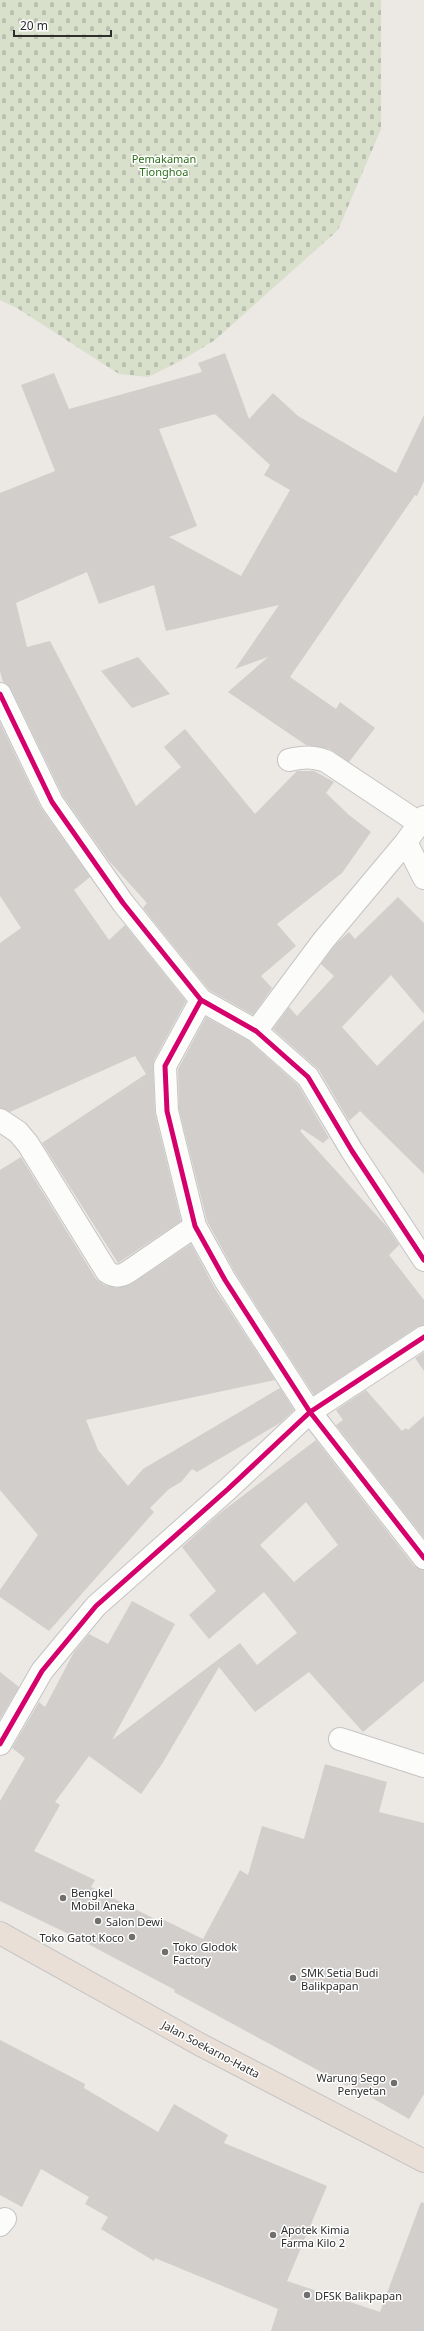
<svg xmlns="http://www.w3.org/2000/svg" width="424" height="2331" viewBox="0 0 424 2331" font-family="'Noto Sans',sans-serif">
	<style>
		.cemetery { fill: url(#cemetery-stones) }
		.building { fill: #d1cecb; fill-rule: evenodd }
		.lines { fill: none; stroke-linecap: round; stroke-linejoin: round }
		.minor-casing { stroke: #c5c4c5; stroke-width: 24 }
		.highway-casing { stroke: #c6c5c4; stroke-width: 24 }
		.minor { stroke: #fcfcfb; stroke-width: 22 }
		.highway { stroke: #eadfd6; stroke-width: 22 }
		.cycleway-casing { stroke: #fff; stroke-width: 8 }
		.cycleway { stroke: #d6006c; stroke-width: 5 }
		.poi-dot { fill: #706f6e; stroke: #fff; stroke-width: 1.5 }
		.labels { text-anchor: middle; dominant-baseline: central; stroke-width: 3; stroke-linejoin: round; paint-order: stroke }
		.park-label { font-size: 11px; fill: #2c6e1b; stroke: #fff }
		.poi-label { font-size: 11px; fill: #2e2e2e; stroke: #fff; text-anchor: start }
		.street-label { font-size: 11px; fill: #2e2e2e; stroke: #fff }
	</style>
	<defs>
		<pattern id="cemetery-stones" width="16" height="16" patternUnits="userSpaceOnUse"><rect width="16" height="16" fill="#d8e0cc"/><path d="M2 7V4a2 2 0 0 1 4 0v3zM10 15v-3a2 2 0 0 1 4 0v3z" fill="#bac0b0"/></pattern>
	</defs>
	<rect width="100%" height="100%" fill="#ece8e4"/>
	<path class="cemetery" d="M0 0H381V129L338 230 215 340 182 360 148 377 119 374 17 308 0 300Z"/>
	<path class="building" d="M225 353 249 419 273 393 298 416 396 473 424 415V481L417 496 415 495 290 677 336 709 340 702 375 728 349 762 330 749 306 745 228 692 268 657 235 669 279 605 166 631 154 585 99 604 87 572 16 603 27 647 50 641 136 806 181 767 164 747 185 729 255 814 297 771H314L334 782 326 793 349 815 371 832 342 873 277 924 296 946 261 976 272 988 253 1015 209 990 143 908 147 903 109 861 63 796 11 689 3 682 0 671V493L55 471 21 385 54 373 69 409 202 372 198 363ZM215 414 270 465 264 475 290 490 241 576 169 537 197 526 159 429Z
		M138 657 170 694 132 708 101 671Z
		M0 723 41 808 90 877 74 890 109 940 125 925 186 1001 154 1060 153 1067 155 1114 181 1221 118 1263 42 1143 146 1074 135 1056 10 1112 0 1108V943L21 928 0 896Z
		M398 897 424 923V1014L391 975 342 1027 377 1066 424 1020V1174L360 1111 349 1121 319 1070 273 1029 289 1007 297 1016 334 976 321 964 336 944 349 932 355 939Z
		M206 1017 249 1041 298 1085 329 1138 323 1143 302 1129 300 1131 388 1228 399 1245 389 1255 424 1300V1325L417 1327 314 1395 301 1375 303 1374 301 1375 236 1274 207 1221 179 1109 178 1069Z
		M21 1157 96 1279 104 1285 116 1288 130 1285 191 1244 214 1287 275 1380 86 1420 98 1450 128 1486 143 1469 280 1388 294 1410 280 1423 197 1472 192 1469 181 1482 169 1489 150 1508 154 1512 49 1631 0 1597V1590L38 1535 0 1490V1170Z
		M424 1352V1371L415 1358Z
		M366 1390 402 1431 406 1428 408 1430 424 1416V1538L336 1425 343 1420 336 1410Z
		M316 1440 414 1566 424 1570V1681L363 1732 309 1672 255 1712 219 1667 162 1764 141 1794 89 1756 55 1802 60 1805 34 1851 95 1880 91 1887 161 1922 162 1919 203 1939 240 1870 248 1875 262 1826 304 1839 325 1764 387 1782 379 1812 424 1823V2094L409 2119 348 2084 347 2086 174 1992 175 1990 73 1936 0 1901V1801L25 1758 12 1748 39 1702 45 1707 74 1652 89 1634 108 1644 132 1601 175 1624 112 1740 240 1643 257 1665 297 1633 264 1592 209 1639 189 1615 216 1591 182 1547 220 1513ZM306 1502 338 1545 294 1582 260 1545Z
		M0 1672 19 1687 0 1719Z
		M0 2040 85 2084 84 2088 158 2132 174 2104 228 2135 224 2143 327 2186 287 2281 380 2312 421 2202 424 2203V2331H271L278 2309 155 2258 154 2261 101 2229 108 2217 85 2204 89 2197 41 2169 22 2207 0 2195Z"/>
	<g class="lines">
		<g class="minor-casing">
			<path id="minor" d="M0 694 52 802 123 903 201 1000 256 1031 308 1077 352 1151 424 1260
				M289 760C303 757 312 756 326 761L419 823
				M406 842 424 878
				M201 1000 165 1066 167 1111 195 1226 225 1280 310 1412 424 1558
				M256 1031 323 941 406 842 424 817
				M0 1120 18 1132 28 1144 107 1272C115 1277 120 1277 128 1272L195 1226
				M340 1739 424 1766
				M0 1744 42 1671 96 1606 228 1489 310 1412 424 1337
				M0 2225 5 2219"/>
		</g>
		<g class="highway-casing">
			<path id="highway" d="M0 1933 199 2044 424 2161"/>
		</g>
		<use href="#minor" class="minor"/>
		<use href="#highway" class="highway"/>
		<g class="cycleway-casing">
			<path id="cycleway" d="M0 694 52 802 123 903 201 1000 256 1031 308 1077 352 1151 424 1260
				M201 1000 165 1066 167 1111 195 1226 225 1280 310 1412 424 1558
				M0 1744 42 1671 96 1606 228 1489 310 1412 424 1337"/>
		</g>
		<use href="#cycleway" class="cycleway"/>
	</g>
	<g class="poi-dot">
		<circle cx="63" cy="1898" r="4"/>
		<circle cx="98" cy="1921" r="4"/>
		<circle cx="132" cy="1937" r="4"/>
		<circle cx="165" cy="1952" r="4"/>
		<circle cx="293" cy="1978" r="4"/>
		<circle cx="394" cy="2083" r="4"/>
		<circle cx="273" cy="2235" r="4"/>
		<circle cx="307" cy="2295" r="4"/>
	</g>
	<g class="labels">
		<g class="park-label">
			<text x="164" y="158">Pemakaman<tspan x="164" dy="13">Tionghoa</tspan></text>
		</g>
		<g class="poi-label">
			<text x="71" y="1892">Bengkel<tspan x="71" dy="13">Mobil Aneka</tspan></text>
			<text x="106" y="1921">Salon Dewi</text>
			<text x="124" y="1937" text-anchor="end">Toko Gatot Koco</text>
			<text x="173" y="1946">Toko Glodok<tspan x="173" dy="13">Factory</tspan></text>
			<text x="301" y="1972">SMK Setia Budi<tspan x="301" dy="13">Balikpapan</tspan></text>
			<text x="386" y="2077" text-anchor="end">Warung Sego<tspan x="386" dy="13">Penyetan</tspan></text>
			<text x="281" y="2229">Apotek Kimia<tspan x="281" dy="13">Farma Kilo 2</tspan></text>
			<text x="315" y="2295">DFSK Balikpapan</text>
		</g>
		<g class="street-label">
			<text transform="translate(211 2049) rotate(28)">Jalan Soekarno-Hatta</text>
		</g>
	</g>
	<path d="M14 30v6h97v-6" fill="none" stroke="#2e2e2e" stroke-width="2"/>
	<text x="20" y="30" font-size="12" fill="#2e2e2e" stroke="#ffffff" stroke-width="3" paint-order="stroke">20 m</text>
</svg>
